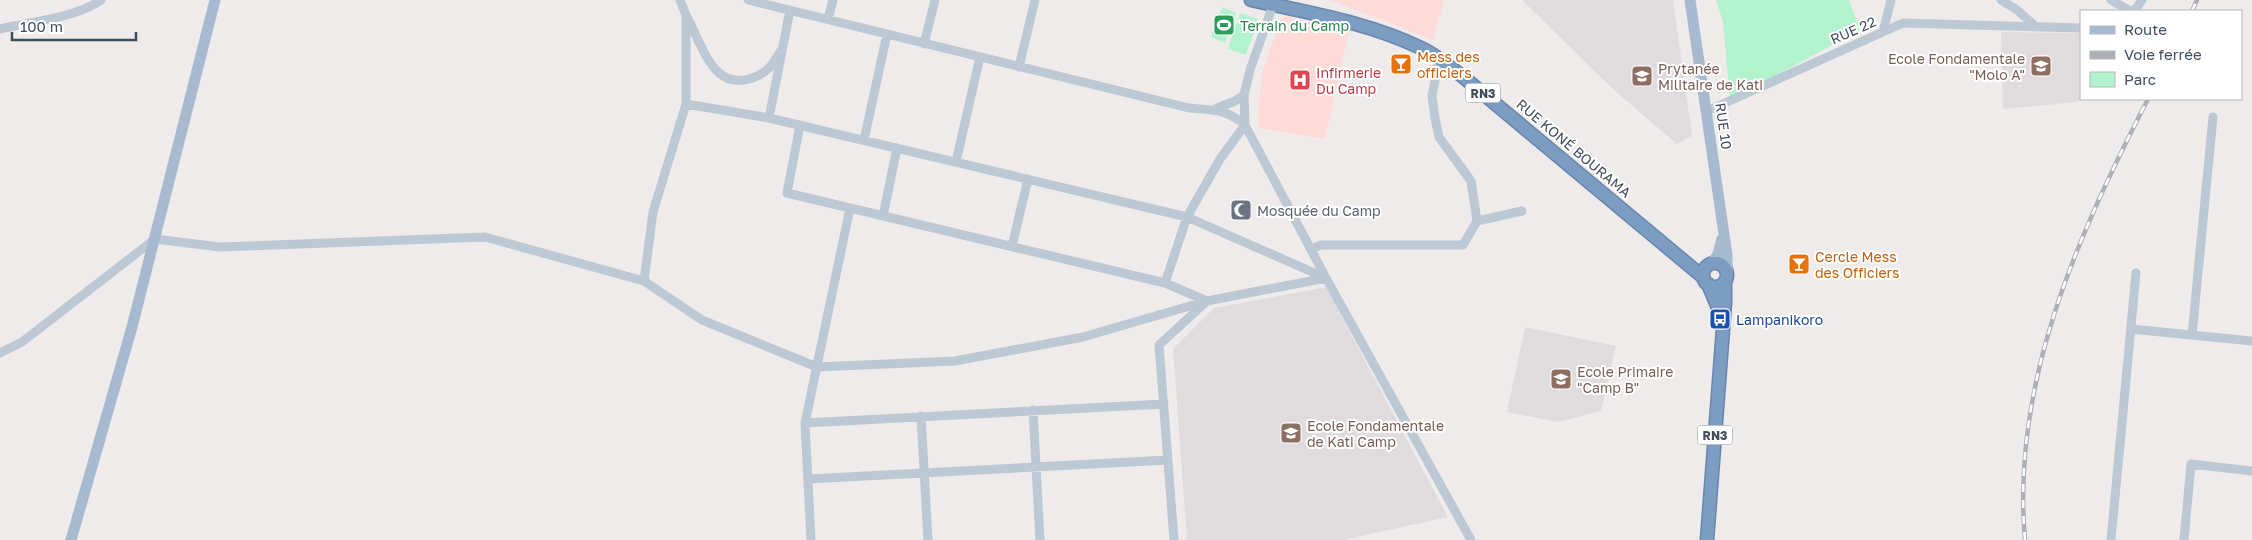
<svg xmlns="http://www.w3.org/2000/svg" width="2252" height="540" viewBox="0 0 2252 540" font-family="'Golos Text',sans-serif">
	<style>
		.education { fill: #e0dcdd }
		.medical { fill: #fedbd6 }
		.green { fill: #b2f3cd }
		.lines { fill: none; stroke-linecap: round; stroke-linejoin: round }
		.highway-casing { stroke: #6887ad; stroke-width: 15 }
		.minor { stroke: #bcc8d3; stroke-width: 9 }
		.major { stroke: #a7bacf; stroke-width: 11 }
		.highway { stroke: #7c9cc1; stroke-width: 12 }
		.rail-casing { stroke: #adb0b7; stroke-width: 4.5 }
		.rail { stroke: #fff; stroke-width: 2.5; stroke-dasharray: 8; stroke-linecap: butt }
		.labels { text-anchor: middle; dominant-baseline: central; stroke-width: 4; stroke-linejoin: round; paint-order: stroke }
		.shield { fill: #fff; stroke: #7b838c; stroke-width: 1 }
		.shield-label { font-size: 12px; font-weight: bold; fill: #424e5b }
		.leisure-label { font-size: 14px; fill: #27864d; stroke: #fff; text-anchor: start }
		.street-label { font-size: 14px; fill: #424e5b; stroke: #fff }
		.food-label { font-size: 14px; fill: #c56008; stroke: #fff; text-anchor: start }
		.education-label { font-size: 14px; fill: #785e54; stroke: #fff; text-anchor: start }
		.health-label { font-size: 14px; fill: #be3a42; stroke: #fff; text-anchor: start }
		.worship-label { font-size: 14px; fill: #5b616d; stroke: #fff; text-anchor: start }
		.transit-label { font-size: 14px; fill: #164399; stroke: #fff; text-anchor: start }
	</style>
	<rect width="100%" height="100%" fill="#efebeb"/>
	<path class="education" d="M1522 0H1673L1692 136 1677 144 1614 90Z
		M2001 32 2081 33V99H2082L2077 102 2003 109Z
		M1326 287 1448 517 1343 540H1187L1173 349 1214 308Z
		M1525 327 1616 346 1601 411 1558 422 1507 412Z"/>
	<path class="medical" d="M1330 0H1444L1433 40Z
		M1285 16 1349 32 1325 139 1258 128 1260 90 1263 70 1281 19Z"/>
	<path class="green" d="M1716 0H1849L1860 30 1730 100 1723 22Z
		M1222 7 1236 13 1225 43 1211 37Z
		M1240 13 1258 19 1246 55 1228 49Z"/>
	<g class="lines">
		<g class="highway-casing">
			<path id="highway" d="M1251 0C1309 13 1367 22 1421 48 1436 55 1449 66 1462 76L1703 277
				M1703 275a12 12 0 1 1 24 0a12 12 0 1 1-24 0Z
				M1708 284 1719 310 1721 321
				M1707 540 1725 303V282"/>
		</g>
		<path class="minor" d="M680 0 686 15V104L653 212 644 281 702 320 817 367 955 361 1083 337 1207 301 1326 278
			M748 0 1189 108C1213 110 1227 109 1245 125L1326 278 1471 540
			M2001 0 2017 10 2034 25
			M2111 0 2130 11
			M2134 11 2142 0
			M686 15C696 33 704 59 719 73 734 86 756 80 769 68 774 63 778 54 782 49
			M828 19 833 0
			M0 29C31 22 75 18 101 0
			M1883 32 1891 0
			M924 44 935 0
			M1019 67 1035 0
			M686 104 769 118 1187 217 1326 278
			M1217 108 1235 101 1244 95
			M1707 111 1903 23 2081 28
			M769 118 790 10
			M800 125 787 193 1165 283 1207 301 1159 345 1174 540
			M864 140 887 34
			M956 162 979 61
			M883 216 897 148
			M1477 221 1522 211
			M1012 246 1028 179
			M1311 249 1321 245H1463L1477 221 1471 181 1439 137 1435 118 1432 96 1439 59
			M1165 283 1187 217 1220 159 1245 125 1244 95 1250 70 1273 5 1270 2
			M2131 329 2252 341
			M2192 335 2213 117
			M0 353 22 342 155 239 220 247 485 237 644 281
			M1033 410 1040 540
			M921 416 928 540
			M805 423 1164 404
			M808 479 1168 460
			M811 540 805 423 850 208
			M2111 540 2136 273
			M2184 540 2191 464 2252 471"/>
		<path class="major" d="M1690 0 1727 255V274
			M1712 264 1718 254 1722 239
			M71 540 132 327 215 0"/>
		<use href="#highway" class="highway"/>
		<g class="rail-casing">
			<path id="rail" d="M2192 11 2197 0
				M2025 540C2011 383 2078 235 2148 99"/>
		</g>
		<use href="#rail" class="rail"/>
	</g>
	<defs>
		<g id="stadium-square" transform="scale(1.125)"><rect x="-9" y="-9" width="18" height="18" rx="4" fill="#2e9e5b" stroke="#fff"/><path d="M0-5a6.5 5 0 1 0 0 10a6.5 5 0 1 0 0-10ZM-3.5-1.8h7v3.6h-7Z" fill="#fff"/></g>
		<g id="bar-square" transform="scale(1.125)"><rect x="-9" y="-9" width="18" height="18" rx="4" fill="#e8710a" stroke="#fff"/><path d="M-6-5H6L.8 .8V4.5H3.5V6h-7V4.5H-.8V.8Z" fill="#fff"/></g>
		<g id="school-square" transform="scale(1.125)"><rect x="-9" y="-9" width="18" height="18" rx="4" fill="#8d6e63" stroke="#fff"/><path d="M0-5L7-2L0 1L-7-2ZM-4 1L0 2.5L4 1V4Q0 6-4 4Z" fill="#fff"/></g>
		<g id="hospital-square" transform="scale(1.125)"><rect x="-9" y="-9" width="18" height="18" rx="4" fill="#e0444e" stroke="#fff"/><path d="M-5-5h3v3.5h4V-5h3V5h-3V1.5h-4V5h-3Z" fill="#fff"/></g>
		<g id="mosque-square" transform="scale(1.125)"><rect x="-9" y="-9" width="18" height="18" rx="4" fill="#6b7280" stroke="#fff"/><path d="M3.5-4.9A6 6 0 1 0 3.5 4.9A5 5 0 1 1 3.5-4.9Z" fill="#fff"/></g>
		<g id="bus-square" transform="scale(1.125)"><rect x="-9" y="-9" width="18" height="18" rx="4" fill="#1a4fb4" stroke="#fff"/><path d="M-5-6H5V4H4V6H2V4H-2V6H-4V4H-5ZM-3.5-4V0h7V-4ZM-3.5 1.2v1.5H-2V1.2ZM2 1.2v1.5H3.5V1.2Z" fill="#fff"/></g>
	</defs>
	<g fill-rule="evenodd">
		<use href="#stadium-square" x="1224" y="25"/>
		<use href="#bar-square" x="1401" y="64"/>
		<use href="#school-square" x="2041" y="66"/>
		<use href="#school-square" x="1642" y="76"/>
		<use href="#hospital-square" x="1300" y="80"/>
		<use href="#mosque-square" x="1241" y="210"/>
		<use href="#bar-square" x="1799" y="264"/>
		<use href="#bus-square" x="1720" y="319"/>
		<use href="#school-square" x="1561" y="379"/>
		<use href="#school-square" x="1291" y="433"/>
	</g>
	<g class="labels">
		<g class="shield">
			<rect x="1465.5" y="83.5" width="35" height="19" rx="4"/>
			<rect x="1697.5" y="425.5" width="35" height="19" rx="4"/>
		</g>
		<g class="shield-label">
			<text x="1483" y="93">RN3</text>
			<text x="1715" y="435">RN3</text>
		</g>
		<g class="leisure-label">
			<text x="1240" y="25">Terrain du Camp</text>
		</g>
		<g class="street-label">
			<text transform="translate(1853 30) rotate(-24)">RUE 22</text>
			<text transform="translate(1724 126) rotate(82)">RUE 10</text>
			<text transform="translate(1574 148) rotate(40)">RUE KONÉ BOURAMA</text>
		</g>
		<g class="food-label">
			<text x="1417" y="56">Mess des<tspan x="1417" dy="16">officiers</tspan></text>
			<text x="1815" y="256">Cercle Mess<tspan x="1815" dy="16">des Officiers</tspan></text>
		</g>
		<g class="education-label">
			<text x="2025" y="58" text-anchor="end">Ecole Fondamentale<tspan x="2025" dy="16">"Molo A"</tspan></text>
			<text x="1658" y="68">Prytanée<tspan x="1658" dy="16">Militaire de Kati</tspan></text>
			<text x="1577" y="371">Ecole Primaire<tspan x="1577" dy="16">"Camp B"</tspan></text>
			<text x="1307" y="425">Ecole Fondamentale<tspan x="1307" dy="16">de Kati Camp</tspan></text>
		</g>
		<g class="health-label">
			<text x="1316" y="72">Infirmerie<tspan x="1316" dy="16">Du Camp</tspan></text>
		</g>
		<g class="worship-label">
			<text x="1257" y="210">Mosquée du Camp</text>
		</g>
		<g class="transit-label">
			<text x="1736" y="319">Lampanikoro</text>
		</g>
	</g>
	<rect x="2080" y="10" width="162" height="90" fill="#ffffff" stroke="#b3b8bd"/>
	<rect x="2090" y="26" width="25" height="8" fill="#a7bacf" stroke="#b3b8bd"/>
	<text x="2124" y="35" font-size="15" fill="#424e5b">Route</text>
	<rect x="2090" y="51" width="25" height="8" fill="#adb0b7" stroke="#b3b8bd"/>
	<text x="2124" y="60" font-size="15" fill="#424e5b">Voie ferrée</text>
	<rect x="2090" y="72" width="25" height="15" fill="#b2f3cd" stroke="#b3b8bd"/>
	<text x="2124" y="85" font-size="15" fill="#424e5b">Parc</text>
	<path d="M12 32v8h124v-8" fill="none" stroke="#424e5b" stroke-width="2.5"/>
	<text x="20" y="32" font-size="15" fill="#424e5b" stroke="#ffffff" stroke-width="4" paint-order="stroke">100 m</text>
</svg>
